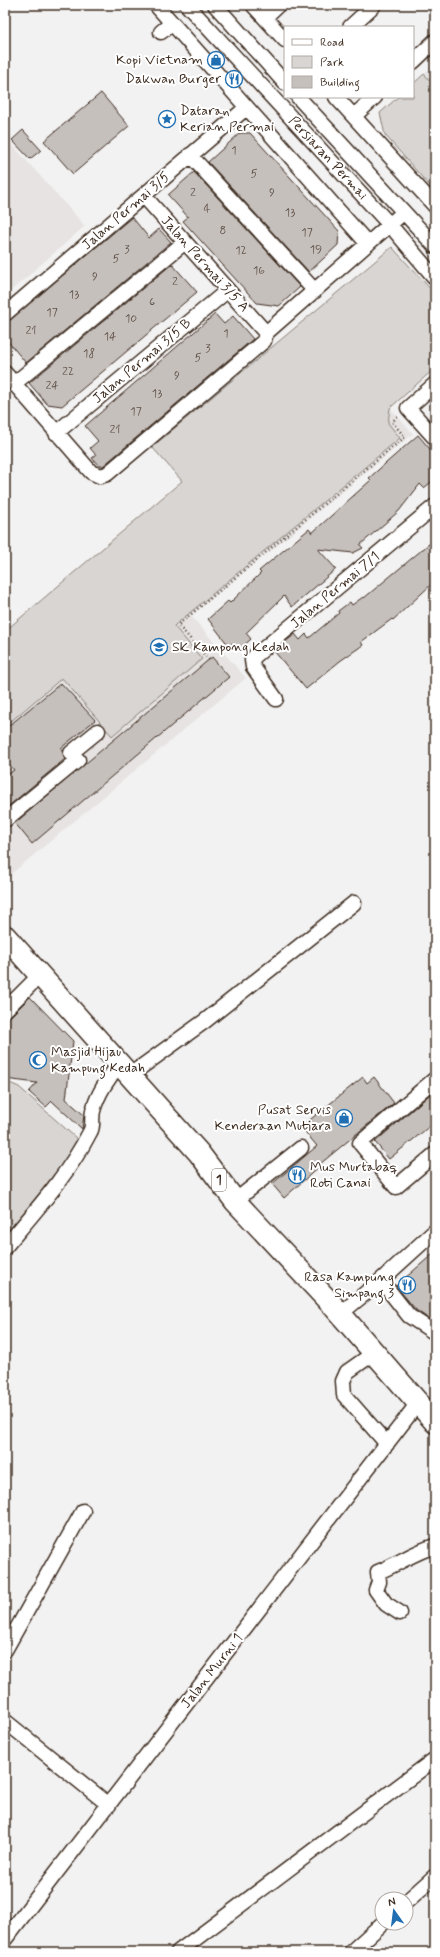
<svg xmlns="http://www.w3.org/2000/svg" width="440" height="1957" viewBox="0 0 440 1957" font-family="Mynerve,sans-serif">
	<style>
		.built { fill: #e6e3e2 }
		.green { fill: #d8d5d2; stroke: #8a8078 }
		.building { fill: #c6c0bd; stroke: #3b2a1e }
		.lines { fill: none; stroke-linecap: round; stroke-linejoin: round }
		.minor-casing { stroke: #3b2a1e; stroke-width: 17 }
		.highway-casing { stroke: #3b2a1e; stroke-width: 24 }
		.path { stroke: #3b2a1e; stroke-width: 2.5; stroke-dasharray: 1 3; stroke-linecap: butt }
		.minor { stroke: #fff; stroke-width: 14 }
		.highway { stroke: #fff; stroke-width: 21 }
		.labels { text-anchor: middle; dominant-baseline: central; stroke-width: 4; stroke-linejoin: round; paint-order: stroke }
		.number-label { font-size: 12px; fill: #5e5046 }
		.shield { fill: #fff; stroke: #766a62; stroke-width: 1 }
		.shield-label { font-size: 13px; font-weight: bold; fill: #3b2a1e }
		.poi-label { font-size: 14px; fill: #3b2a1e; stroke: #fff; text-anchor: end }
		.street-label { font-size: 14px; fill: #3b2a1e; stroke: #fff }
	</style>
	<rect width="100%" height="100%" fill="#f3f2f2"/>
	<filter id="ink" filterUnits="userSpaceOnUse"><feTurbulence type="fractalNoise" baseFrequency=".025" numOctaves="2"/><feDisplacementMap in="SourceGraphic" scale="8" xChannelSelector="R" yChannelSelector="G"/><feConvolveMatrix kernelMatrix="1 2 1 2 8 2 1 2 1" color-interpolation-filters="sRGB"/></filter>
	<g filter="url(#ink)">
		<path class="built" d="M435 64V86L424 74Z
			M8 140 85 226 5 296V143Z
			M386 403 413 434 191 616 246 678 5 879V726Z"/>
		<path class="green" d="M424 74 435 86V192L385 135 380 113 398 97H413V84Z
			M392 247 435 294V368L390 408 388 423 400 438 174 626 202 659 112 736 62 678 10 722 5 715V631L182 481 152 447Z
			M5 1081 19 1087 76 1138 74 1153 5 1238Z"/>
		<path class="building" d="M101 93 129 126 73 174 44 141Z
			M23 130 41 150 30 159 12 140Z
			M240 133H250L339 231 338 245 309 272 208 162Z
			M194 172 300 287 279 306 257 303 183 221 188 217 168 195Z
			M132 217 149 238 159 229 171 242 26 363 5 338V324Z
			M172 264 197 292 62 406 47 404 29 383Z
			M215 314 224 324 233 316 253 339 103 466H99L92 458 96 455 90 448 98 441 85 426Z
			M418 435 435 455V479L424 488 420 484 399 511 360 545 363 548 353 553 318 549 336 569 292 607 284 596 246 633 251 639 239 650 232 643 229 646 208 619 228 601 230 603 261 573 259 571 309 529 312 533 371 480 369 478Z
			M435 539V581L393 620 392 619 361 642 363 645 340 661 306 689 274 651 295 634 300 640 306 634 309 638 339 613 338 611 350 602 352 605 363 597 364 598Z
			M212 657 229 677 32 844 15 823Z
			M61 683 95 720 61 748 65 759 5 809V777L14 770 5 759V729Z
			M30 997 73 1041 66 1099 84 1115 82 1129 52 1101 46 1107 29 1092 37 1083 5 1079 6 1018 11 1016Z
			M363 1077 367 1083 374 1077 394 1103 320 1164 321 1165 284 1198 272 1184 317 1146 301 1127Z
			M435 1090V1122L389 1159 375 1142Z
			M435 1252V1323L416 1310 396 1286Z"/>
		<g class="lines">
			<g class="minor-casing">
				<path id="minor" d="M156 5 368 244
					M187 5 390 225 435 278
					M215 5 285 83
					M253 5 285 40
					M265 17 278 5
					M350 27 374 5
					M161 32 172 23
					M413 62 435 41
					M298 97 435 246
					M336 97 435 206
					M354 116 375 97
					M190 155 315 291
					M144 196 266 333
					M5 314 246 108
					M5 373 91 472 100 476 107 474 264 341 266 333 404 212
					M15 383 185 242
					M435 384 408 408 435 438
					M56 433 228 290
					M276 699 253 667 252 660 255 656 435 506
					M5 820 78 760 71 753 98 731
					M5 1010 40 975
					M130 1075 205 1021 354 903
					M435 1079 360 1143 396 1187 435 1154
					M235 1201 301 1148
					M5 1247C36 1210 68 1175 90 1132 94 1126 91 1118 93 1111 97 1095 109 1076 120 1064
					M379 1282 383 1283 409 1316 435 1333
					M340 1314 379 1282 435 1231
					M374 1353 347 1372 343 1381 344 1395 387 1444
					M400 1613 386 1604 376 1590 379 1582 378 1572C398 1564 414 1552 435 1546
					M5 1650 83 1511
					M5 1721 109 1805
					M406 1902 435 1876
					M5 1939 418 1403
					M178 1952 435 1759
					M351 1952 383 1923"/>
			</g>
			<g class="highway-casing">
				<path id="highway" d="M5 936 199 1153 235 1201 336 1309 435 1422"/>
			</g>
			<path class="path" d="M209 660 178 625 405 437 392 422 398 416"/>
			<use href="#minor" class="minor"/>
			<use href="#highway" class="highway"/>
		</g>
	</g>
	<defs>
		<g id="shop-ring" transform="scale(0.9)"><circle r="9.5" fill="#fff" stroke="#1f6fb2" stroke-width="1.5"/><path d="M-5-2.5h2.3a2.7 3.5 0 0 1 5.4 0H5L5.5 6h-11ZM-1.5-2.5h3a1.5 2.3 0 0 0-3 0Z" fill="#1f6fb2"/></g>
		<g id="restaurant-ring" transform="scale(0.9)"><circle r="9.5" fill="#fff" stroke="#1f6fb2" stroke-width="1.5"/><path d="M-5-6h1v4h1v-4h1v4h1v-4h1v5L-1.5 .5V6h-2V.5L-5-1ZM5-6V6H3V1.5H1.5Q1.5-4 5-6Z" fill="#1f6fb2"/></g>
		<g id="sight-ring" transform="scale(0.9)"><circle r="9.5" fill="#fff" stroke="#1f6fb2" stroke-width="1.5"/><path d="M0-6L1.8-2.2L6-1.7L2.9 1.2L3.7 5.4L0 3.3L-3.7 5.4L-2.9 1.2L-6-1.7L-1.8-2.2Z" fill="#1f6fb2"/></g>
		<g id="school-ring" transform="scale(0.9)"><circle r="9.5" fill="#fff" stroke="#1f6fb2" stroke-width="1.5"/><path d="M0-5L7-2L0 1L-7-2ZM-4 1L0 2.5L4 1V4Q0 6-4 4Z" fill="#1f6fb2"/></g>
		<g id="mosque-ring" transform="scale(0.9)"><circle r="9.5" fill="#fff" stroke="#1f6fb2" stroke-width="1.5"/><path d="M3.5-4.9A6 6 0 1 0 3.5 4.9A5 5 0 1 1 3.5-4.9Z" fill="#1f6fb2"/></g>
	</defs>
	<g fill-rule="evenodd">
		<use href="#shop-ring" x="216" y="60"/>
		<use href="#restaurant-ring" x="234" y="79"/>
		<use href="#sight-ring" x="167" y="119"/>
		<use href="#school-ring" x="159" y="647"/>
		<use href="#mosque-ring" x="38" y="1060"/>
		<use href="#shop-ring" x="344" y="1118"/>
		<use href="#restaurant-ring" x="297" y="1175"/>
		<use href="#restaurant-ring" x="407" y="1285"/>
	</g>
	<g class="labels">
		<g class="number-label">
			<text x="234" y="151">1</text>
			<text x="254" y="174">5</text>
			<text x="193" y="193">2</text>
			<text x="272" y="193">9</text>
			<text x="207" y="209">4</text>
			<text x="290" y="213">13</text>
			<text x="223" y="231">8</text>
			<text x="307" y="233">17</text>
			<text x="127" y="250">3</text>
			<text x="316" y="250">19</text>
			<text x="241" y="251">12</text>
			<text x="116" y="259">5</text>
			<text x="259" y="271">16</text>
			<text x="95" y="277">9</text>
			<text x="175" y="282">2</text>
			<text x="74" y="295">13</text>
			<text x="152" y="302">6</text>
			<text x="52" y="313">17</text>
			<text x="131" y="319">10</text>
			<text x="31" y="331">21</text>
			<text x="226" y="334">1</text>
			<text x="110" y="337">14</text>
			<text x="208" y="349">3</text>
			<text x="89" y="354">18</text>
			<text x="198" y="358">5</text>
			<text x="68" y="372">22</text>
			<text x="177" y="376">9</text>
			<text x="52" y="386">24</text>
			<text x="157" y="394">13</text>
			<text x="136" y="412">17</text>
			<text x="115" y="430">21</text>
		</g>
		<rect class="shield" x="212" y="1169" width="14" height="22" rx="3"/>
		<g class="shield-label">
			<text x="219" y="1180">1</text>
		</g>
		<g class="poi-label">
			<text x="203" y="60">Kopi Vietnam</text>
			<text x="221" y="79">Dakwan Burger</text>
			<text x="180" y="111" text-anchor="start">Dataran<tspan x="180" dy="16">Kerian Permai</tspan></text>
			<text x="172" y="647" text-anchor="start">SK Kampong Kedah</text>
			<text x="51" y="1052" text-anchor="start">Masjid Hijau<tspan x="51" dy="16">Kampung Kedah</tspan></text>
			<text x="331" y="1110">Pusat Servis<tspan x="331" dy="16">Kenderaan Mutiara</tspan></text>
			<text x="310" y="1167" text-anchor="start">Mus Murtabaq<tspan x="310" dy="16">Roti Canai</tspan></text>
			<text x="394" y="1277">Rasa Kampung<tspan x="394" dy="16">Simpang 3</tspan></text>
		</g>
		<g class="street-label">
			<text transform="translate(328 158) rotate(47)">Persiaran Permai</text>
			<text transform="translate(126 211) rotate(-41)">Jalan Permai 3/5</text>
			<text transform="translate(205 264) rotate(48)">Jalan Permai 3/5 A</text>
			<text transform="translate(142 361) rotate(-40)">Jalan Permai 3/5 B</text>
			<text transform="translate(335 590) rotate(-40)">Jalan Permai 7/1</text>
			<text transform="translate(212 1671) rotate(-52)">Jalan Murni 1</text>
		</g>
	</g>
	<rect width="440" height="1957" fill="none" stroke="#fff" stroke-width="20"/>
	<rect x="10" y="10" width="420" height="1937" fill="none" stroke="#3b2a1e" stroke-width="1.5" filter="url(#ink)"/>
	<rect x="284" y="26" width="130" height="72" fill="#ffffff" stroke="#b1aaa5"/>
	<rect x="292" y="39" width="20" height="6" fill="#ffffff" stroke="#b1aaa5"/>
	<text x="320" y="46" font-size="12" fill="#3b2a1e">Road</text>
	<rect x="292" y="56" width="20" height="12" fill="#d8d5d2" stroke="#b1aaa5"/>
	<text x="320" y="66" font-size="12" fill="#3b2a1e">Park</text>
	<rect x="292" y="76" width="20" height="12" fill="#c6c0bd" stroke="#b1aaa5"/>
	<text x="320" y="86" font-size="12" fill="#3b2a1e">Building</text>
	<g transform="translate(394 1911) rotate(346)"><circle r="19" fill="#ffffff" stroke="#b1aaa5"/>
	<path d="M0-3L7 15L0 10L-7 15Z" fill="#1f6fb2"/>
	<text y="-6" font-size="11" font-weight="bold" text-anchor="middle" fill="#3b2a1e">N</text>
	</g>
</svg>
